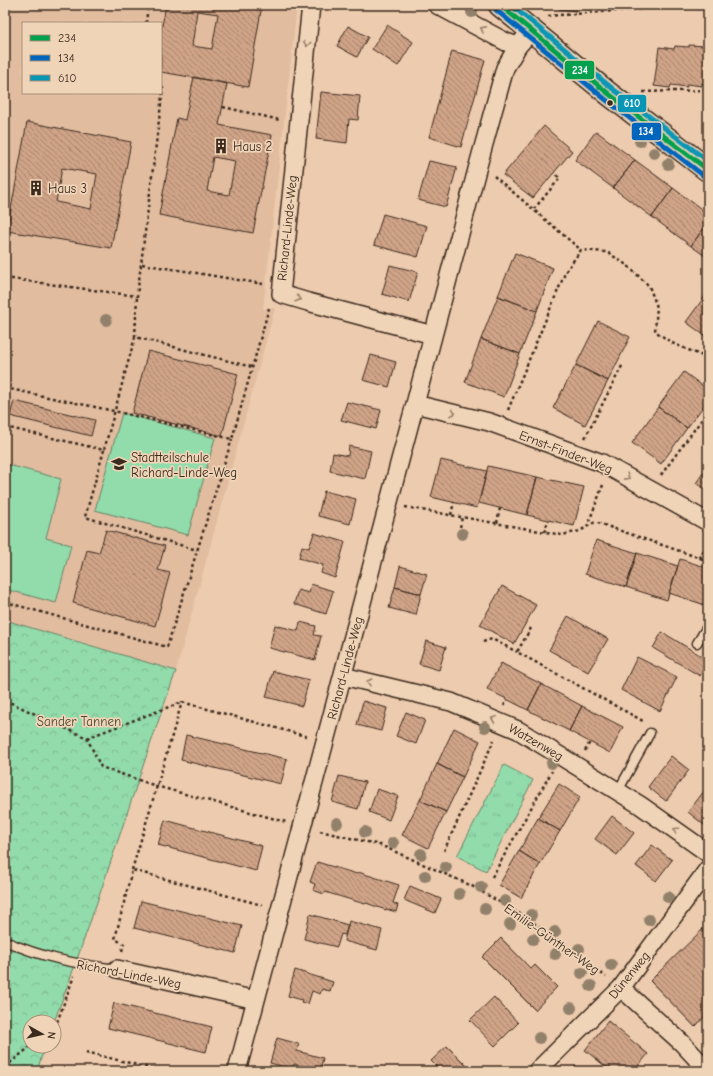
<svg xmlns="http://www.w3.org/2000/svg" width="713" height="1076" viewBox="0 0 713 1076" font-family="'Comic Neue',sans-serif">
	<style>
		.built { fill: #e1bc9f; fill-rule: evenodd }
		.forest { fill: url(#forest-crowns); stroke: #668264 }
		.park { fill: url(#park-tufts); stroke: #668264 }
		.garden { fill: #92dbab; stroke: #668264 }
		.building { fill: url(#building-back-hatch); stroke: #3b2a1e; fill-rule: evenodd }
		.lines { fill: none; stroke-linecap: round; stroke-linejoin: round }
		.lane-casing { stroke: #3b2a1e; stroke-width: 11 }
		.street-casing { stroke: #3b2a1e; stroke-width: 20 }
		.secondary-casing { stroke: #3b2a1e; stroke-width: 25 }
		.path { stroke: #3b2a1e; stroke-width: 2.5; stroke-dasharray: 3 3; stroke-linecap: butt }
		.lane { stroke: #f0d4b7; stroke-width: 8 }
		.street { stroke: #f0d4b7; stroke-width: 17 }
		.secondary { stroke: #f0d4b7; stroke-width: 22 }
		.bus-1-casing { stroke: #f0d4b7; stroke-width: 8 }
		.bus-2-casing { stroke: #f0d4b7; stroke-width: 8 }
		.bus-3-casing { stroke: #f0d4b7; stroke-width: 8 }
		.bus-1 { stroke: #03a04e; stroke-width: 5 }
		.bus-2 { stroke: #0065bd; stroke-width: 5 }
		.bus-3 { stroke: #0996b4; stroke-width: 5 }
		.tree { fill: #92816a }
		.oneway { stroke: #967f6a }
		.bus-dot { fill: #3b2a1e; stroke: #f0d4b7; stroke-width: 1.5 }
		.labels { text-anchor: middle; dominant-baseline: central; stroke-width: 3.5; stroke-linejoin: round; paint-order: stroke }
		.poi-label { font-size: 13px; fill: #3b2a1e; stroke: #f0d4b7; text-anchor: start }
		.street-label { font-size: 13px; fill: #3b2a1e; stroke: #f0d4b7 }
		.park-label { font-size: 13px; fill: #484533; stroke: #f0d4b7 }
		.line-badge { stroke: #f0d4b7; stroke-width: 1.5 }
		.badge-label { font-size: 11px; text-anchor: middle; font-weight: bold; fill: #fff }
	</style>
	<defs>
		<pattern id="forest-crowns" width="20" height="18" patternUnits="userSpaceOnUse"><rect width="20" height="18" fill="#92dbab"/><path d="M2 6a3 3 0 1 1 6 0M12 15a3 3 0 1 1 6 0" fill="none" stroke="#7fbc93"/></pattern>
		<pattern id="park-tufts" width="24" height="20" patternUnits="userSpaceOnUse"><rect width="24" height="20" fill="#92dbab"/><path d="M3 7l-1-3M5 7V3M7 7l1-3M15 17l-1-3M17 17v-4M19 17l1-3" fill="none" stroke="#7fbc93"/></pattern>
		<pattern id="building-back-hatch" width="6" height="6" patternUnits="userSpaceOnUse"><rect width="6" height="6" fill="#cfa387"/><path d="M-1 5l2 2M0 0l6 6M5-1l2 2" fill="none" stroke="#a9856e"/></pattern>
	</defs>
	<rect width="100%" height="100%" fill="#edcbae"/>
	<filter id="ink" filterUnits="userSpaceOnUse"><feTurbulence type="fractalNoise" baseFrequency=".025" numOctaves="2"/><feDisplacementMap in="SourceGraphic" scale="8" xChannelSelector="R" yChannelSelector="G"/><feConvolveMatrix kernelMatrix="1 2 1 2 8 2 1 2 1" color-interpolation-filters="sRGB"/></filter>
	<g filter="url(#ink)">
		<path class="built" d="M5 5H297L263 309 275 308 176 671 5 620ZM23 23H161V93H23Z"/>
		<path class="forest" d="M5 620 176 671C134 788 98 906 54 1022H30V1046H45L37 1071H5Z"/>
		<path class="park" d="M504 765 533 780 486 871 457 856Z"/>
		<path class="garden" d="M122 413 215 438 188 535 95 510Z
			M5 464 61 479 46 538 71 545 56 603 5 589Z"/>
		<path class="building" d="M166 5H262L248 87 161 72V31ZM197 11 218 14 212 49 192 46Z
			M559 5H608L607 8 592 6V10L576 8V11L559 9Z
			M387 25 413 42 398 66 372 49Z
			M348 26 368 37 357 57 337 46Z
			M705 44H708V84L702 83V86L687 84V87L671 85 670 88 654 86 659 47 674 49 675 46 689 47V45L705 46Z
			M452 51 485 60 461 147 429 137Z
			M194 77 227 84 219 125 272 135 253 233 159 215 177 118 185 120ZM213 157 235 161 229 195 207 191Z
			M321 92 360 96 358 120 349 119 347 143 316 139Z
			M27 122 131 142 111 248 7 231ZM62 168 97 174 91 209 56 202Z
			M544 126 572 151 533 198 503 175Z
			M596 131 635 160 613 188 575 160Z
			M635 160 673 188 652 217 613 188Z
			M429 161 457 167 446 207 418 200Z
			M673 188 708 214V222L691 246 652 217Z
			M383 214 427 226 418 257 374 245Z
			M708 222V258L691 246Z
			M515 253 553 268 537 311 498 296Z
			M390 265 418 272 409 302 382 294Z
			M708 292V338L686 322Z
			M498 296 537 311 520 354 481 339Z
			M598 321 630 337 608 381 576 365Z
			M481 339 520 354 504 397 465 382Z
			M148 351 238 374 222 436 132 413Z
			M371 355 396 362 389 387 363 380Z
			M576 365 608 381 585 425 553 408Z
			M684 372 708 390V400L687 428 658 407Z
			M14 401 95 420 91 436 10 416Z
			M347 402 381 410 376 429 341 420Z
			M658 407 687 428 661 464 632 443Z
			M349 446 371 451 365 479 330 471 333 453 348 456Z
			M441 460 487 471 477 508 431 497Z
			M488 466 537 477 527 515 479 503Z
			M708 466V491L696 483Z
			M537 477 584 487 574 526 527 515Z
			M324 491 356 499 350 524 318 516Z
			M106 530 165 546 158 570 170 573 155 626 73 603 87 550 99 553Z
			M314 533 345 542 335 578 321 573 323 565 299 558 302 546 309 548Z
			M596 540 637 553 626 587 585 574Z
			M637 553 678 566 667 600 626 587Z
			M680 559 708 568V606L669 593Z
			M400 566 427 574 421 594 395 587Z
			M311 584 333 591 326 614 294 604 298 590 309 593Z
			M502 586 536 605 514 644 480 625Z
			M395 587 421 594 416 615 389 608Z
			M568 616 608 639 588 672 549 650Z
			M300 622 316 626 314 635 321 636 315 660 269 648 275 625 298 631Z
			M662 632 708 660 700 676 653 648Z
			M426 641 446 647 439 670 419 664Z
			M637 657 677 677 660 711 621 690Z
			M501 663 541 684 528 710 487 689Z
			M273 671 309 680 302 706 266 697Z
			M541 684 582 706 569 731 528 710Z
			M363 701 387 708 381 731 357 725Z
			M582 706 623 727 610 753 569 731Z
			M406 712 425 720 416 744 396 736Z
			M454 728 480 741 463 777 437 764Z
			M186 735 287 759 281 784 181 760Z
			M671 756 689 770 666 801 648 787Z
			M437 764 463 777 446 812 420 800Z
			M339 776 365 782 358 809 332 802Z
			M559 784 580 797 560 831 538 818Z
			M708 786V819L704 825 688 812Z
			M377 789 398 796 389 820 369 812Z
			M420 800 446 812 428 848 402 835Z
			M612 816 634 833 617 855 595 839Z
			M538 818 560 831 540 864 519 851Z
			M165 820 262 846 256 871 158 845Z
			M652 845 672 860 656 881 636 866Z
			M519 851 540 864 521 898 499 885Z
			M317 862 357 874 358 872 399 885 393 903 398 905 396 912 386 909V910L366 903 365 904 325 892 324 894 313 890 315 884 310 882Z
			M410 886 441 899 435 913 404 900Z
			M141 901 242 926 235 953 134 928Z
			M310 914 348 925 345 935 341 934 337 947 304 939Z
			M349 921 382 930 377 950 344 941Z
			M708 924V1013L695 1027 650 981Z
			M501 938 531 969 535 965 557 987 535 1010 482 957Z
			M295 970 333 982 330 991 322 989 320 994 312 991 308 1004 301 1002 302 1000 288 996Z
			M494 997 518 1023 495 1046 470 1020Z
			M114 1003 212 1027 206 1052 108 1028Z
			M608 1021 648 1054 634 1071H611L585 1050Z
			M277 1038 299 1044 297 1051 323 1058 320 1071 294 1064 292 1069 270 1063Z
			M447 1046 471 1070 470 1071H441L431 1061Z
			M575 1066 579 1071H570Z
			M305 1067 319 1071H304Z"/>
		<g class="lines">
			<g class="lane-casing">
				<path id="lane" d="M697 643 708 625
					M618 791 650 733
					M5 941C43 958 76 964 117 969"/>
			</g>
			<g class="street-casing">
				<path id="street" d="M311 5 281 294 308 302 433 335
					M437 5 506 42 518 46
					M415 404 489 422 602 463 708 522
					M343 676 451 702 518 730 640 805 708 853
					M117 969 256 1000
					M621 988 682 1043 708 1071
					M237 1071 415 404 479 162 505 68 518 46 531 31
					M537 1071 621 988 708 869"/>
			</g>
			<g class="secondary-casing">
				<path id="secondary" d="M500 5 609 94 708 170"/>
			</g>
			<path class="path" d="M548 16 667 7
				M146 23 148 5
				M643 92 708 90
				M223 107 280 120
				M494 176 581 250
				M534 209 560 178 554 173
				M142 264 263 284
				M5 278 137 296 163 88 161 87
				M135 337 137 296
				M5 388 114 411 232 439 269 308
				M5 394 6 389
				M508 410 566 271 581 250 607 252 628 266 649 286 657 307 655 331 672 343 705 357 708 356
				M5 427 104 450 135 337 252 367
				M585 438 623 364
				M104 450 85 517 197 550
				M661 475 708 411
				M405 507 562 535 580 531 595 522 700 558 708 540
				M451 515 454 502
				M497 523 500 508
				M587 527 603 485
				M545 532 548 520
				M459 533 462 517
				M700 558 708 561
				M5 602 167 647 232 439
				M531 628 517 652 643 721
				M483 642 492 639 517 652
				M5 700 87 738 101 767 156 786 286 822
				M504 706 507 699
				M87 738 182 702 309 737
				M585 751 590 742
				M320 831 380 845 470 885 527 918 606 977
				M444 851 494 740
				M132 870 182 702
				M492 877 552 771
				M122 951 124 944 115 939 132 870 262 905
				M54 1027 56 1025 74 976
				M86 1052 161 1071
				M5 1067 31 1046"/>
			<use href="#lane" class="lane"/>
			<use href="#street" class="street"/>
			<use href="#secondary" class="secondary"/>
			<g class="bus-1-casing">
				<path id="bus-1" d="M500 5 609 94 708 170"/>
			</g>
			<g class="bus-2-casing">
				<path id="bus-2" d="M496 10 605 99 704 176"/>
			</g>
			<g class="bus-3-casing">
				<path id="bus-3" d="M511 5 613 89 708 161"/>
			</g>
			<use href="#bus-1" class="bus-1"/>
			<use href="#bus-2" class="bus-2"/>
			<use href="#bus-3" class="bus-3"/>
		</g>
		<g class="tree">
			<circle cx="472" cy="12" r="6"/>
			<circle cx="640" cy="141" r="6"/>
			<circle cx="654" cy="153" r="6"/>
			<circle cx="668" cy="164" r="6"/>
			<circle cx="106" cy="320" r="6"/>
			<circle cx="462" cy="534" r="6"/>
			<circle cx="485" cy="727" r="6"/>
			<circle cx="552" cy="763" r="6"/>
			<circle cx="337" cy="823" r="6"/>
			<circle cx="365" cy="832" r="6"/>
			<circle cx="393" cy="843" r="6"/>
			<circle cx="421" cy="854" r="6"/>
			<circle cx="446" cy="867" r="6"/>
			<circle cx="425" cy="876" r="6"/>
			<circle cx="481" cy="887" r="6"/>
			<circle cx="459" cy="894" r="6"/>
			<circle cx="668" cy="897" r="6"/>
			<circle cx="505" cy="901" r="6"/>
			<circle cx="485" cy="909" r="6"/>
			<circle cx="531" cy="915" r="6"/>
			<circle cx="649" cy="920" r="6"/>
			<circle cx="510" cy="924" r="6"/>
			<circle cx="555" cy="932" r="6"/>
			<circle cx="533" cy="939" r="6"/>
			<circle cx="579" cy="949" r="6"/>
			<circle cx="555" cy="954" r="6"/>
			<circle cx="611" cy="965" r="6"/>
			<circle cx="582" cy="973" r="6"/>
			<circle cx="591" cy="986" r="6"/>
			<circle cx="571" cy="1008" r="6"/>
			<circle cx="539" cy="1038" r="6"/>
		</g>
		<defs><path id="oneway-chevron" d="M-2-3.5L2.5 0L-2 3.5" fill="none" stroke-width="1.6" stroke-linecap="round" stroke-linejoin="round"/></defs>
		<g class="oneway">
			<use href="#oneway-chevron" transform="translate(483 29) rotate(-152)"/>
			<use href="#oneway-chevron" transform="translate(307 44) rotate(96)"/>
			<use href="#oneway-chevron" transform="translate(298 299) rotate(17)"/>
			<use href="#oneway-chevron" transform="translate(453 413) rotate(14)"/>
			<use href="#oneway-chevron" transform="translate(627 477) rotate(29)"/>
			<use href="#oneway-chevron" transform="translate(369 682) rotate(-167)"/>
			<use href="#oneway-chevron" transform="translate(494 719) rotate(-157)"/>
			<use href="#oneway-chevron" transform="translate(676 830) rotate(-145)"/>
		</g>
	</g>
	<defs>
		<g id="building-bare" transform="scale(1.2)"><path d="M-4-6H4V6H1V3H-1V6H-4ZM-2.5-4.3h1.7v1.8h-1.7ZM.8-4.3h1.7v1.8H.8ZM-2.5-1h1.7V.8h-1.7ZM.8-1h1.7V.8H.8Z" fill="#3b2a1e" stroke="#f0d4b7" stroke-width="2.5" paint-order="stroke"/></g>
		<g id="school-bare" transform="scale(1.2)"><path d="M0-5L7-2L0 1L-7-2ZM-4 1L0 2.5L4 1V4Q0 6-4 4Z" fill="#3b2a1e" stroke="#f0d4b7" stroke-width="2.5" paint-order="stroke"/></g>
	</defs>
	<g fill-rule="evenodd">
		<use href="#building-bare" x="221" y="146"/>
		<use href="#building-bare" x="36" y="188"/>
		<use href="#school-bare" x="119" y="464"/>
	</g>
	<circle class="bus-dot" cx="610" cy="103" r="3.5"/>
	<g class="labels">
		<g class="poi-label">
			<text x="233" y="146">Haus 2</text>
			<text x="48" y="188">Haus 3</text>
			<text x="131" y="457">Stadtteilschule<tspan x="131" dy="15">Richard-Linde-Weg</tspan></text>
		</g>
		<g class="street-label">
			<text transform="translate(287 228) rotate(-84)">Richard-Linde-Weg</text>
			<text transform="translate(566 452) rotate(21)">Ernst-Finder-Weg</text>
			<text transform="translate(345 668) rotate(-75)">Richard-Linde-Weg</text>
			<text transform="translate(536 742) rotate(30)">Watzenweg</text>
			<text transform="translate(552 939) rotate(35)">Emilie-Günther-Weg</text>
			<text transform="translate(129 974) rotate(11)">Richard-Linde-Weg</text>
			<text transform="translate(629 975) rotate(-51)">Dünenweg</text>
		</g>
		<g class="park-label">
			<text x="79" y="721">Sander Tannen</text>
		</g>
	</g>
	<g class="line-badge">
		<rect x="564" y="60" width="31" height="20" rx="4" fill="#03a04e"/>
		<rect x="617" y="94" width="30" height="19" rx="4" fill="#0996b4"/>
		<rect x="631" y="122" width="31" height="19" rx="4" fill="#0065bd"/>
	</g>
	<g class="badge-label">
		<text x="580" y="74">234</text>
		<text x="632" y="107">610</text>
		<text x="646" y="135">134</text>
	</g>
	<rect width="713" height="1076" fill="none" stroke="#f0d4b7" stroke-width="20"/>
	<rect x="10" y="10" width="693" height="1056" fill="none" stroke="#3b2a1e" stroke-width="1.5" filter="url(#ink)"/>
	<rect x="22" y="22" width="140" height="72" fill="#f0d4b7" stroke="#a8907a"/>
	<rect x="30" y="35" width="20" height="6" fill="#03a04e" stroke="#a8907a"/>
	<text x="58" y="42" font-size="12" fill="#3b2a1e">234</text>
	<rect x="30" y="55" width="20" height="6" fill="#0065bd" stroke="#a8907a"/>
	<text x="58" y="62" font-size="12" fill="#3b2a1e">134</text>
	<rect x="30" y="75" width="20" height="6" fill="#0996b4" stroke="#a8907a"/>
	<text x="58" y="82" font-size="12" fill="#3b2a1e">610</text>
	<g transform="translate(42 1034) rotate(98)"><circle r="19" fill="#f0d4b7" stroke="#a8907a"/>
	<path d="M0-3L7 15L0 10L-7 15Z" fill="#3b2a1e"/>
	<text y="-6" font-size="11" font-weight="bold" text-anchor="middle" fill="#3b2a1e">N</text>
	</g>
</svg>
